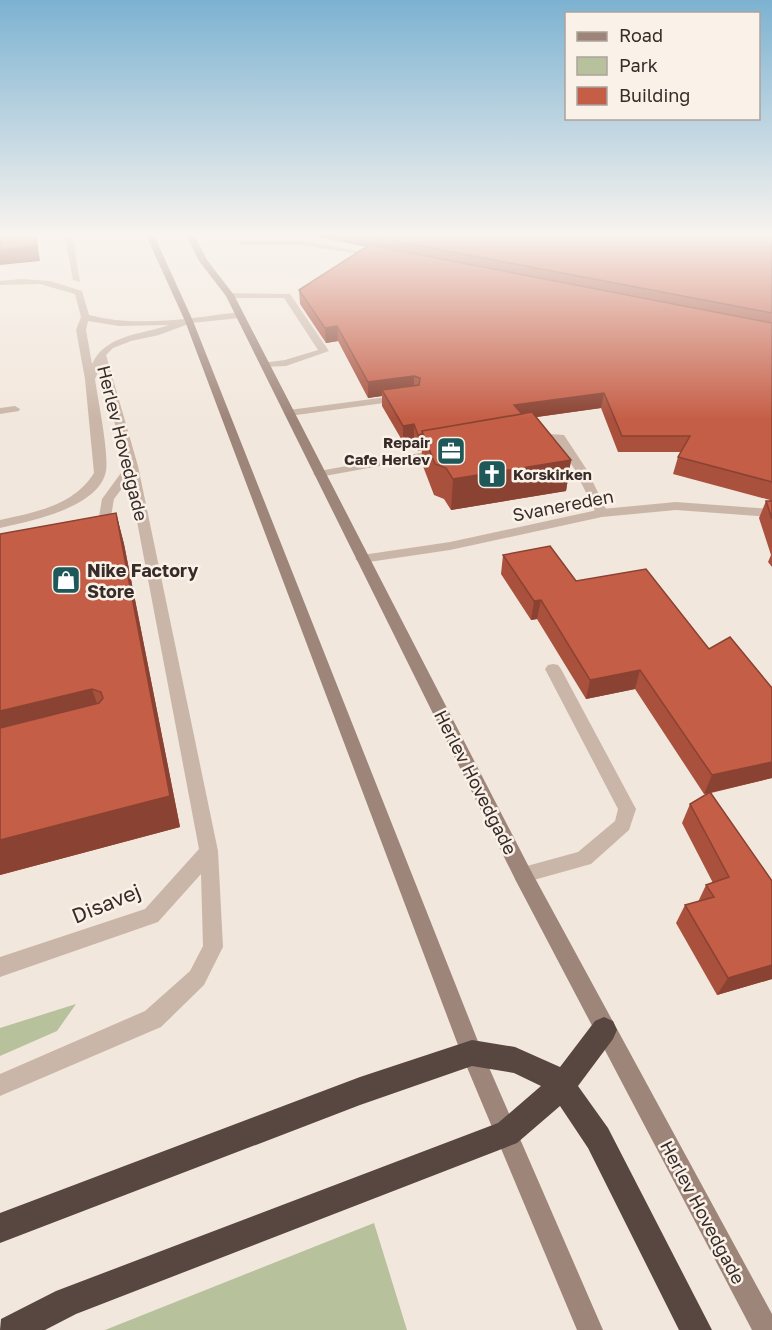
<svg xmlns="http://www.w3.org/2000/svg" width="772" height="1330" viewBox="0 0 772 1330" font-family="'Golos Text',sans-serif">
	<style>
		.green { fill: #b7c19c }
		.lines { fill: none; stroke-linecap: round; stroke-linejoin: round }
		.lane { fill: #cab6a8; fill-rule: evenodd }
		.street { fill: #cab6a8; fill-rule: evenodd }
		.secondary { fill: #9e857a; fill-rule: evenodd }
		.highway { fill: #584640; fill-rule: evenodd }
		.wall { fill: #a9513d }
		.shaded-wall { fill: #8a4232 }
		.building { fill: #c55e47; stroke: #8a4232; stroke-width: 1.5 }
		.labels { text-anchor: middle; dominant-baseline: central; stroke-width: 5; stroke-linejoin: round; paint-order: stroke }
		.far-poi-label { font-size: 15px; font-weight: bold; fill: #372c28; stroke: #faf1e9; text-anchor: end }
		.street-label { font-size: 18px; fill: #372c28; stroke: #faf1e9 }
		.poi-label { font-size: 18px; font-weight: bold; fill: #372c28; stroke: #faf1e9; text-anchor: start }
		.near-street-label { font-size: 21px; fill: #372c28; stroke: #faf1e9 }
	</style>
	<rect width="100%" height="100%" fill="#f2e7dc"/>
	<path class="green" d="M76 1004 57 1031 0 1056V1028Z
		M374 1223 407 1330H105Z"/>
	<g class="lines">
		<path class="lane" d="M64 233H72L80 282 73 280Z
			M21 279 50 281 82 291 89 315C138 328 191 318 240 312L244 315 240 318 191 323 159 335 131 341 113 348 106 355 138 466 218 851 223 947 204 985 161 1027 0 1096V1074L145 1011 190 971 203 946 201 874 158 922 0 977V957L145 909 199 849 129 479 114 499 109 528 103 532 97 528 102 499 126 466 100 368 95 379C98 401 109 452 106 471 99 508 30 521 0 528V520C36 512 73 506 94 473L85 379 76 330 81 317 75 294 40 284 0 285V281ZM88 321 119 326 169 325C141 335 106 334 92 364L86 330Z
			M227 293 290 294 329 351 286 366 262 367V363L285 360 318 350 284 298H230L226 295Z
			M402 395 407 398 406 400 289 416 284 413 289 410Z
			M15 406 20 409 19 411 0 414V408Z
			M533 433 564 435 587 470 608 513 606 516H598L596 513 575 470 556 440 529 438 528 436Z
			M442 449 448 452 446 454 319 477 313 474 319 471Z
			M553 664 558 665 561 669 636 809 629 830 591 864 523 883 516 881 514 875 516 869 578 852 615 821 618 809 545 669 548 665Z"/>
		<path class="street" d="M242 241H302L382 255 378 257 302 245H239L238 243Z
			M676 502 772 509V517L676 510 602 517 450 550 362 563 355 559 362 555 450 542 602 509Z"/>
		<path class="secondary" d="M145 233H153L193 321 481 1049 603 1330H577L461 1053 185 321Z
			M185 233H193L207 260 234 295 530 869 772 1314V1330H752L516 881 226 296 199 261Z"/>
		<path class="highway" d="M604 1017 613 1021 617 1030 613 1039 578 1086 608 1128 712 1330H679L588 1148 560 1106 517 1143 507 1147 76 1314 45 1330H0L1 1319 56 1291 498 1123 541 1086 514 1073 472 1066 360 1105 0 1243V1213L360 1077 472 1040 515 1047 560 1067 595 1021Z"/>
	</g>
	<path class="wall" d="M299 233H772V567L768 562 771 555 759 518 766 501H769L770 500 673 474 678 457 681 452H618L601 408 536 417 571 460 566 491 451 510 444 499 434 495 421 461 422 450 418 451 414 441 403 442 382 406V396L368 398 338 341 326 343 300 304 299 290 366 247Z
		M116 513 124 544 180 827 0 875Z
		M503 555 576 581 709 649 772 688V778L711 793 772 979 717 995 676 923 685 905 698 902 706 885 713 883 682 823 690 804 709 793 704 794 635 689 586 699 537 619 531 620 501 574Z"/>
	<path class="shaded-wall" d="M34 233H36L40 261 0 265V250Z
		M337 326 338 341 326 343 325 328Z
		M414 376V392L382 390V396L368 398V382Z
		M604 393 601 408 523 419 514 405Z
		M414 424V441L403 442V426Z
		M422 434V450L418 451V435Z
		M571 460 566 491 451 510 453 479Z
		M116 513 124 544 180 827 0 875V840L170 796Z
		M541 600 537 619 531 620 534 601Z
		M640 670 635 689 586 699 590 680Z
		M92 689 103 721 0 747V711Z
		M772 762V778L704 794 712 775Z
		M772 965V979L717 995 728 978Z"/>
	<path class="building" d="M10 233H34L36 246 0 250V234Z
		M360 233H772V313L379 238 381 237Z
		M369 245 772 323V482L678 457 690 436H622L604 393 514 405 522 414 422 431V434L418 435 414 424 403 426 382 390 419 385 420 378 414 376 368 382 337 326 325 328 299 290Z
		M532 412 571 460 453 479 446 468 435 464 422 431Z
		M766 501H772V519Z
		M116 513 170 796 0 840V728L99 703 103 698 101 692 92 689 0 711V534Z
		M550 546 576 581 646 569 709 649 730 637 772 688V762L712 775 640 670 590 680 541 600 534 601 503 555Z
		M710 792 772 881V965L728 978 685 905 714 897 706 885 729 877 690 804Z"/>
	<linearGradient id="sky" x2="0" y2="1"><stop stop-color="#7cb2d1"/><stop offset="0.56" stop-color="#f9f4ef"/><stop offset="1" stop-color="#f9f4ef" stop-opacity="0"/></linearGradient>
	<rect width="772" height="419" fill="url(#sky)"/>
	<defs>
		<g id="office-square" transform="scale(1.5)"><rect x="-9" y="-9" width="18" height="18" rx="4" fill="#1e5858" stroke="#faf1e9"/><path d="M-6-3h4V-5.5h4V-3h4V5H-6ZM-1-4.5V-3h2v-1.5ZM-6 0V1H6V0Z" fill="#fff"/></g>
		<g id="church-square" transform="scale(1.5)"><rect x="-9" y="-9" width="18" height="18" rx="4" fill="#1e5858" stroke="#faf1e9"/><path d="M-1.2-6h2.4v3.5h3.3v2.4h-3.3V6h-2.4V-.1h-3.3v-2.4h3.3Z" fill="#fff"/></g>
		<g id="shop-square" transform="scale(1.5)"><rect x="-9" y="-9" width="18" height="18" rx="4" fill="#1e5858" stroke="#faf1e9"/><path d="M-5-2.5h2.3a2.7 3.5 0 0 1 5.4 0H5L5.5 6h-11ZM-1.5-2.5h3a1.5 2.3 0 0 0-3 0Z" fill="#fff"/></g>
	</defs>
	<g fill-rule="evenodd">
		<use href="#office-square" x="451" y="451"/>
		<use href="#church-square" x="492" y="474"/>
		<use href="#shop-square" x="66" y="580"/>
	</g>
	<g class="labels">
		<g class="far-poi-label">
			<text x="430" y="442">Repair<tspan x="430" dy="17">Cafe Herlev</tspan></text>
			<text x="513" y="474" text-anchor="start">Korskirken</text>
		</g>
		<g class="street-label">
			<text transform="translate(123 443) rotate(76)">Herlev Hovedgade</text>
			<text transform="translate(563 505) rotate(-11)">Svanereden</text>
			<text transform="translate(476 782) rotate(63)">Herlev Hovedgade</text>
			<text transform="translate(703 1212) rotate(62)">Herlev Hovedgade</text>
		</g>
		<g class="poi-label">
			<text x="87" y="570">Nike Factory<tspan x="87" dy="21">Store</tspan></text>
		</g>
		<g class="near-street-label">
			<text transform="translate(106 903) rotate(-22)">Disavej</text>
		</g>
	</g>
	<rect x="565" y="12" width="195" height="108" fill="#faf1e9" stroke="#aca29c" stroke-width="1.5"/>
	<rect x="577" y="32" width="30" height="9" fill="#9e857a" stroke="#aca29c" stroke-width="1.5"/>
	<text x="619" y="42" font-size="18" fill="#372c28">Road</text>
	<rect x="577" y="57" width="30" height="18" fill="#b7c19c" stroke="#aca29c" stroke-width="1.5"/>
	<text x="619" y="72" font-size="18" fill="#372c28">Park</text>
	<rect x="577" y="87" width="30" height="18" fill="#c55e47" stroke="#aca29c" stroke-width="1.5"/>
	<text x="619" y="102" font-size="18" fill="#372c28">Building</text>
</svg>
